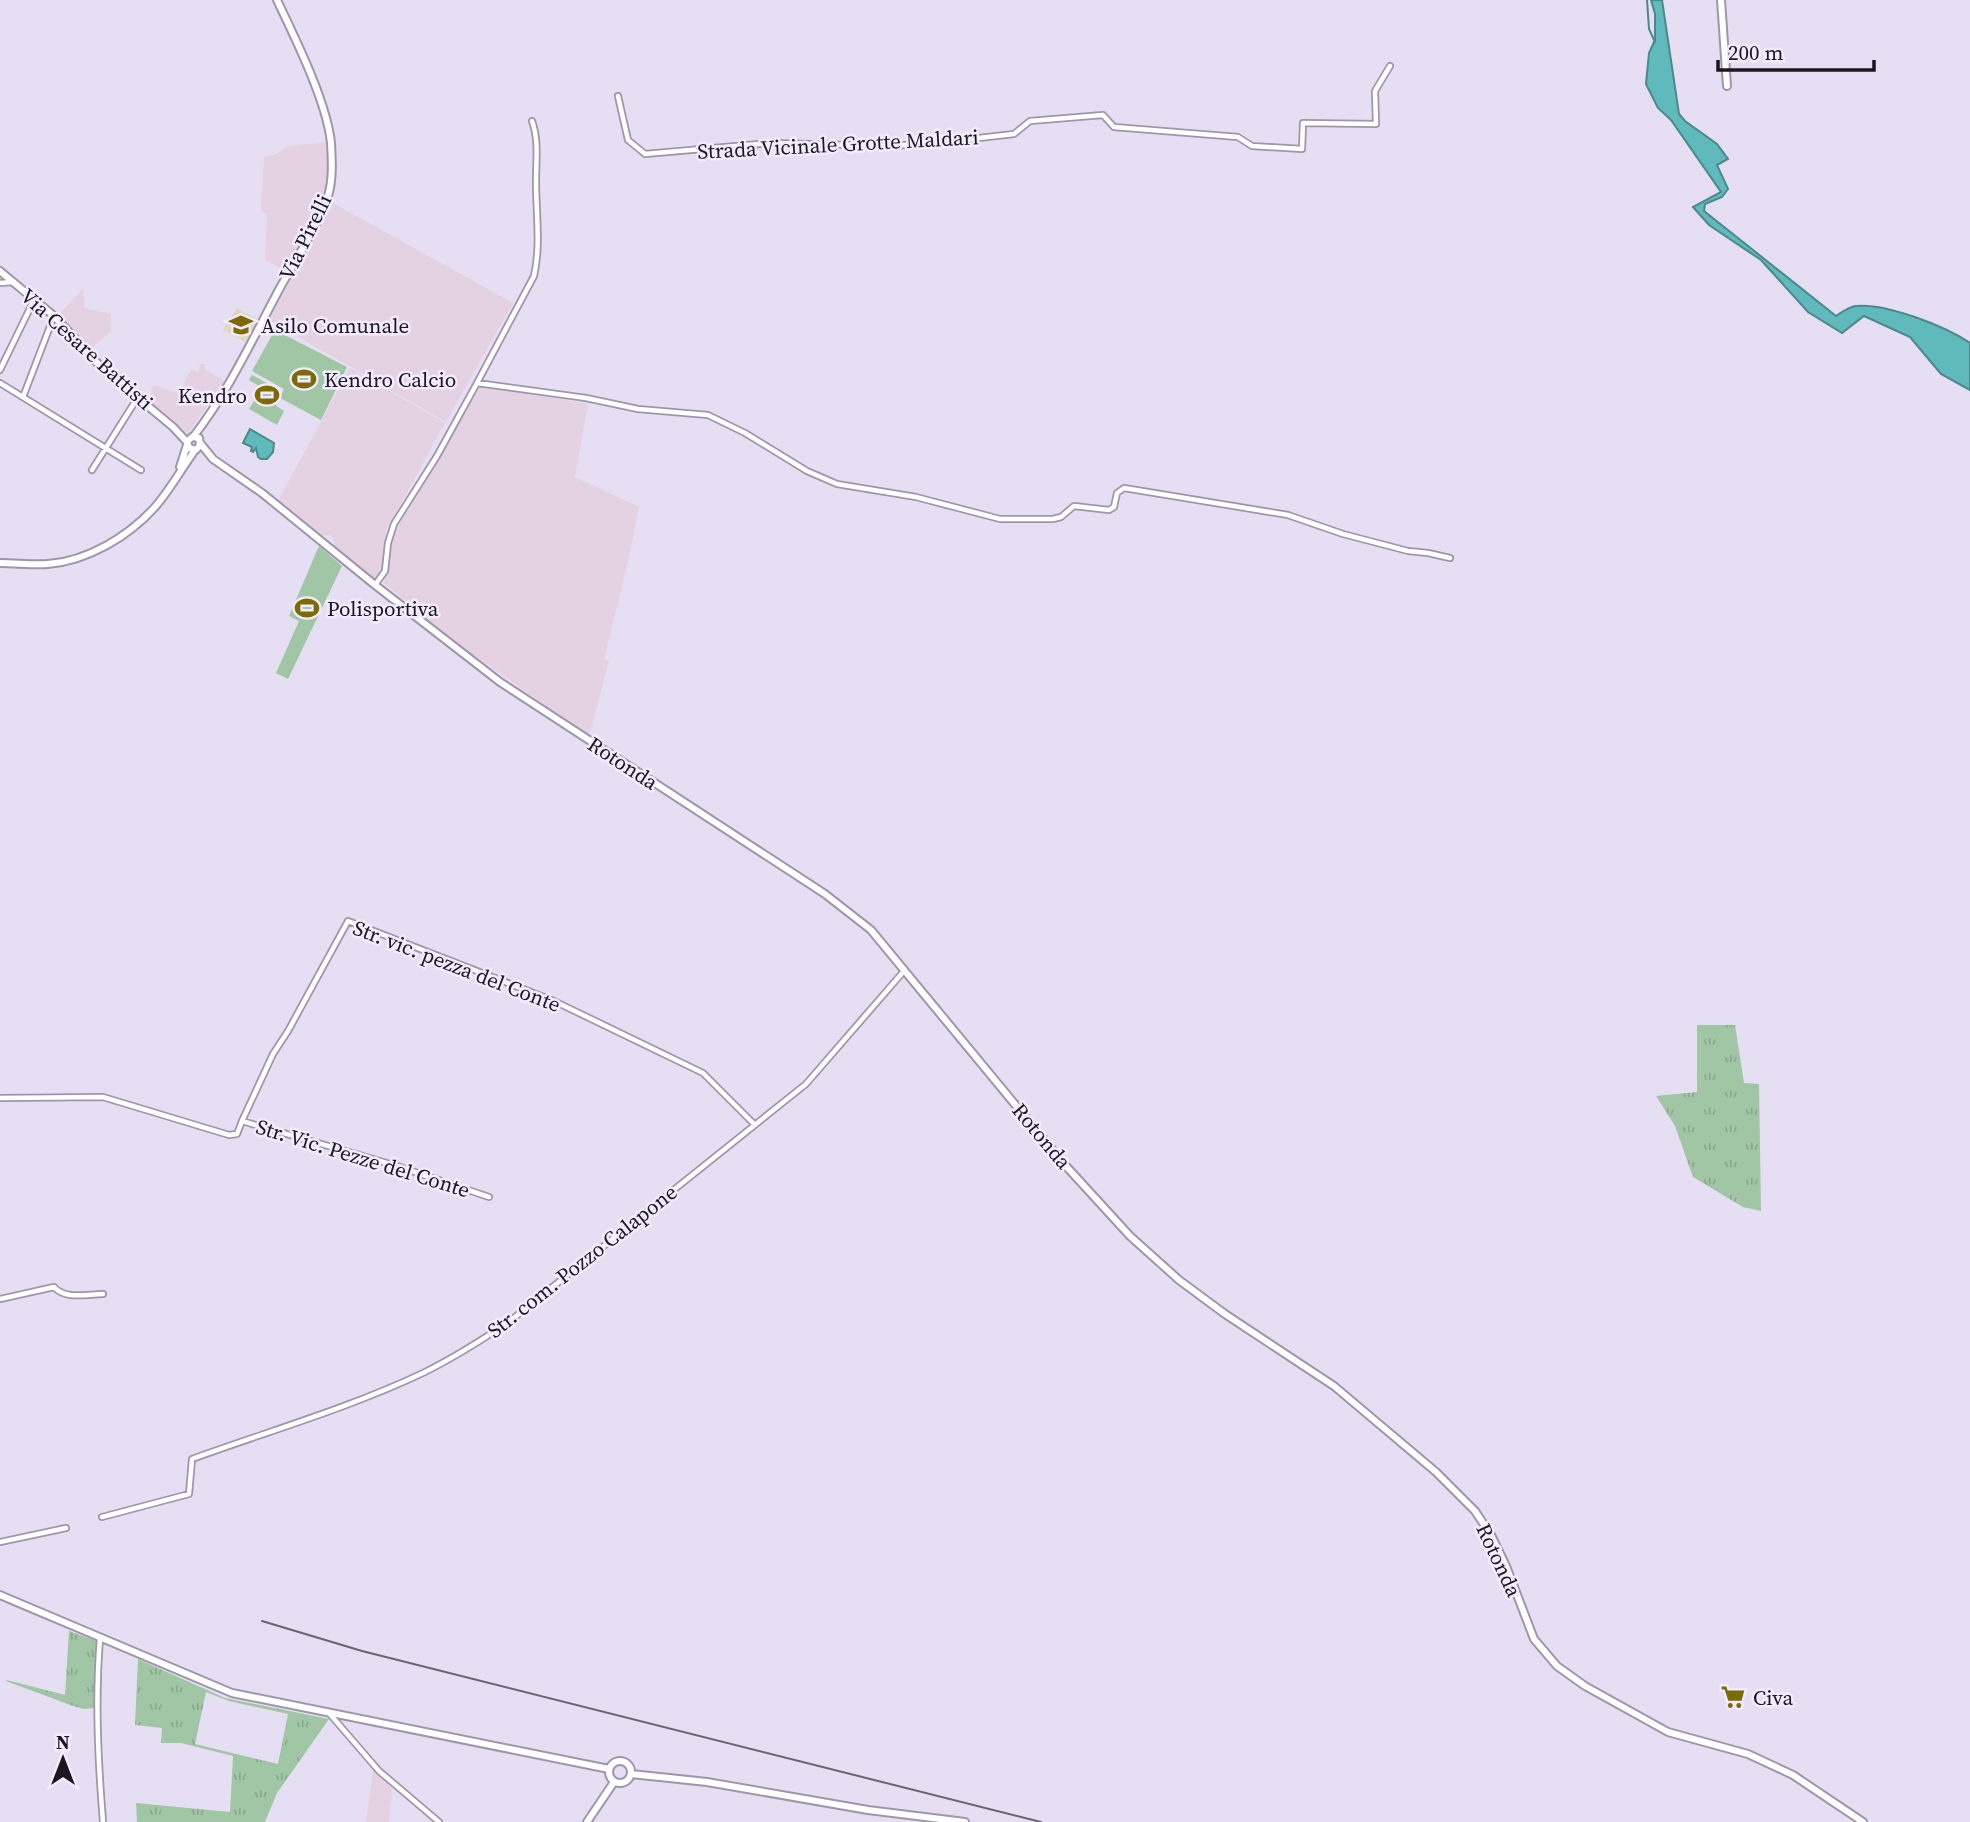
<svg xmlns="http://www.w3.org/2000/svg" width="1970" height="1822" viewBox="0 0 1970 1822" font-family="'Source Serif 4',serif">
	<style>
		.industrial { fill: #e4d2e3 }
		.education { fill: #e2d7c3 }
		.grass { fill: url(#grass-tufts); fill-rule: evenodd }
		.pitch { fill: #a1c6a5 }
		.water { fill: #60babb; stroke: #4b898c; stroke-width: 2 }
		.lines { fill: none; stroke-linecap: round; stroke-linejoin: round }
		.stream { stroke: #4b898c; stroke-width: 2 }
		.street-casing { stroke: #9e97a9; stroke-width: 8 }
		.secondary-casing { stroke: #9e97a9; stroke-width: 10 }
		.street { stroke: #fff; stroke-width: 4.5 }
		.secondary { stroke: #fff; stroke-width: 6 }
		.rail { stroke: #696570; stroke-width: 2 }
		.labels { text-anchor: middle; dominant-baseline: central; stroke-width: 5; stroke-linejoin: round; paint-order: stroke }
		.street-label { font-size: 21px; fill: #1a181e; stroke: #f3ebff }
		.poi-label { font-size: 21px; fill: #1a181e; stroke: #f3ebff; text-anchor: start }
	</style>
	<defs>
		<pattern id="grass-tufts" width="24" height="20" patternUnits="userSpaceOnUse" patternTransform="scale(1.75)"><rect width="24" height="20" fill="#a1c6a5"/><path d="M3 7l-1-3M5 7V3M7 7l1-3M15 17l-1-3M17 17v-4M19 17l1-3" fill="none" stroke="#8aa98e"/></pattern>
	</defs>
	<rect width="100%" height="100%" fill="#e6def2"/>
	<path class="industrial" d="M326 142 328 173 321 203 285 271 265 260 267 213 261 212 264 157 276 154 289 146Z
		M333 203 513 303 446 422 269 320Z
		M83 289 85 308 111 314V331L90 350 58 315Z
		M200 364H205L204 369 224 381 188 434 149 400 153 385 178 393 191 370 199 372Z
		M350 368 445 423 386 531 383 569 374 581 334 547V539L329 535 321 536 278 501Z
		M481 386 588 404 575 477 639 507 628 562 604 659 609 661 589 736 444 634 384 583 390 540Z
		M373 1770 392 1789 389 1822H366Z"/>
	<path class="education" d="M237 308 258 320 245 342 223 330Z"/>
	<path class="grass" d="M1697 1025H1735L1744 1083 1759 1084 1761 1211 1743 1207 1693 1177 1675 1126 1656 1096 1697 1092Z
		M69 1631 99 1642 94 1679 95 1708 84 1709 73 1706 6 1681 7 1680 65 1695Z
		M138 1659 225 1698 329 1719 277 1793 265 1822H137L136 1803 230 1812 233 1756 181 1743H161L162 1728 135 1725ZM206 1692 229 1701 288 1714 278 1764 195 1744Z"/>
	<path class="pitch" d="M275 330 347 367 321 420 280 398 284 389 252 371Z
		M252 375 279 390 273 400 277 403 276 406 284 411 277 425 249 409 262 388 249 380Z
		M319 546 342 566 288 679 276 673 299 621 289 616Z"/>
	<path class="water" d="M1651 0H1662L1679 114 1685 121 1717 144 1728 159 1717 165 1728 189 1722 197 1705 204 1704 211 1836 316C1842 312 1848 307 1856 306 1886 303 1945 326 1970 343V390L1941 374 1910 337 1864 316 1842 333 1808 312 1761 260 1709 225 1693 207 1721 192 1671 120 1658 108 1646 84 1649 53 1655 40V14Z
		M250 429 274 443 273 452 267 459H261L258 457 256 448 253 452 251 451 252 447 243 443Z"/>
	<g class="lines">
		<path class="stream" d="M1647 0 1649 29 1655 42"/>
		<g class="street-casing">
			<path id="street" d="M618 96 628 140 645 154 771 143 890 146 935 143 1014 134 1030 121 1103 115 1114 127 1238 137 1252 146 1302 149 1303 123 1376 124 1375 91 1390 66
				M0 283 13 282
				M0 370 34 300
				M0 383 141 470
				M477 383 534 276C541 245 536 213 536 181 536 161 539 140 532 121
				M23 397 54 316
				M92 470 138 397
				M375 585 385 571 388 543 394 524 437 456 477 383 586 398 638 409 708 415 745 433 807 471 837 484 916 497 1000 519H1053L1061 517 1074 506 1109 510 1114 507 1117 493 1124 488 1288 515 1343 534 1408 551 1428 553 1450 558
				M0 1098 103 1097 229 1135 237 1134 242 1121 397 1166 489 1197
				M242 1121 273 1054 288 1031 348 921 554 1001 703 1073 755 1125
				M0 1299 54 1287C65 1300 87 1294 103 1294
				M102 1517 189 1494 192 1459C269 1431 349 1408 423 1373 453 1358 482 1340 510 1321L806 1084 904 971
				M0 1542 66 1528
				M100 1638C95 1700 98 1760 103 1822
				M329 1713 379 1771 439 1822"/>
		</g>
		<g class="secondary-casing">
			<path id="secondary" d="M1721 0 1727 86
				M0 271 54 316 101 367 173 427 187 442 189 448 196 450 200 445 199 438 192 437 187 442
				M193 437C229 391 254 336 281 286 296 259 319 224 328 196 333 180 332 161 331 143 327 102 295 38 277 0
				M200 443 213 459 262 493 375 585 500 682 825 894 871 930 1065 1165 1130 1236 1179 1280 1225 1314 1334 1386 1436 1472 1475 1511 1491 1535 1506 1566 1534 1639 1557 1666 1585 1686 1668 1732 1748 1754 1793 1775 1863 1822
				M180 467 187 445
				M0 563C16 563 32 565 48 564 88 561 129 536 155 507 170 490 182 468 195 450
				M0 1595 232 1693 609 1769
				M609 1772a11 11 0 1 1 22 0a11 11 0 1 1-22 0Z
				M631 1774 707 1782 868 1810 965 1822
				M587 1822 614 1782"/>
		</g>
		<use href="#street" class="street"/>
		<use href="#secondary" class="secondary"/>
		<path class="rail" d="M262 1621 362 1651 1041 1822"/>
	</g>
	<defs>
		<g id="school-bare" transform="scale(1.89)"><path d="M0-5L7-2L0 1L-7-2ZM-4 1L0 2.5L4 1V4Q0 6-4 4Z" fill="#7c6b04" stroke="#f3ebff" stroke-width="2.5" paint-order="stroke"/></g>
		<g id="stadium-bare" transform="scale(1.89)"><path d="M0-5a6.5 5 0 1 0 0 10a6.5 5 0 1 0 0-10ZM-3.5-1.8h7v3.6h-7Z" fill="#7c6b04" stroke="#f3ebff" stroke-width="2.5" paint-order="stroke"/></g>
		<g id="supermarket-bare" transform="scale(1.89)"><path d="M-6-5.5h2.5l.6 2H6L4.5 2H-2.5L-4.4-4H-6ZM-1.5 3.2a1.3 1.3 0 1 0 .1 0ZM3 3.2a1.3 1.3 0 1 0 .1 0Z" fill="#7c6b04" stroke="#f3ebff" stroke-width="2.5" paint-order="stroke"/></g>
	</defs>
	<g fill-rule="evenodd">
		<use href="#school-bare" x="241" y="325"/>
		<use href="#stadium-bare" x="304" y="379"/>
		<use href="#stadium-bare" x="267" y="395"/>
		<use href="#stadium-bare" x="307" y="608"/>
		<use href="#supermarket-bare" x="1733" y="1697"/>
	</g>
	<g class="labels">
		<g class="street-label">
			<text transform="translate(838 144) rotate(-3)">Strada Vicinale Grotte Maldari</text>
			<text transform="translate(305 237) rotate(-64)">Via Pirelli</text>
			<text transform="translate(87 349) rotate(42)">Via Cesare Battisti</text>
			<text transform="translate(623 763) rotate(33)">Rotonda</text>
			<text transform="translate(457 966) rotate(21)">Str. vic. pezza del Conte</text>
			<text transform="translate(1042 1136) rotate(50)">Rotonda</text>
			<text transform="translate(363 1158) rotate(17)">Str. Vic. Pezze del Conte</text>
			<text transform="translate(582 1261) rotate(-38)">Str. com. Pozzo Calapone</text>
			<text transform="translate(1499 1560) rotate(65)">Rotonda</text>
		</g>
		<g class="poi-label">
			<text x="261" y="325">Asilo Comunale</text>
			<text x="324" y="379">Kendro Calcio</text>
			<text x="247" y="395" text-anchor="end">Kendro</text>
			<text x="327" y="608">Polisportiva</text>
			<text x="1753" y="1697">Civa</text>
		</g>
	</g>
	<g transform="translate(63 1759)" stroke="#f3ebff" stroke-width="5" paint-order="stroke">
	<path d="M0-5L12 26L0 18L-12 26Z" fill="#1a181e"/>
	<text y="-10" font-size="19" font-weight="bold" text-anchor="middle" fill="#1a181e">N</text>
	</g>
	<path d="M1718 60v10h156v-10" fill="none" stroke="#1a181e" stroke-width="3.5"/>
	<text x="1728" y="60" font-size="21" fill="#1a181e" stroke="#f3ebff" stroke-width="5" paint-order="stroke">200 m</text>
</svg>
